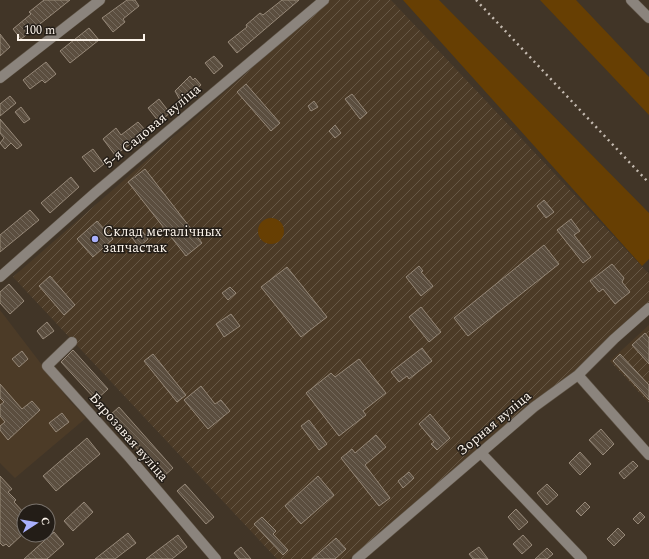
<svg xmlns="http://www.w3.org/2000/svg" width="649" height="559" viewBox="0 0 649 559" font-family="Spectral,serif">
	<style>
		.built { fill: #4c3b27 }
		.industrial { fill: url(#industrial-furrows) }
		.green { fill: #673f03 }
		.building { fill: url(#building-back-hatch); stroke: #978979 }
		.lines { fill: none; stroke-linecap: round; stroke-linejoin: round }
		.minor-casing { stroke: #5f5446; stroke-width: 11 }
		.minor { stroke: #8b847d; stroke-width: 10 }
		.rail { stroke: #c4bab0; stroke-width: 2.5; stroke-dasharray: 2 4; stroke-linecap: butt }
		.poi-dot { fill: #a9b0fc; stroke: #231d17; stroke-width: 1.5 }
		.labels { text-anchor: middle; dominant-baseline: central; stroke-width: 3; stroke-linejoin: round; paint-order: stroke }
		.street-label { font-size: 14px; fill: #fcf4eb; stroke: #231d17 }
		.poi-label { font-size: 14px; fill: #fcf4eb; stroke: #231d17; text-anchor: start }
	</style>
	<defs>
		<pattern id="industrial-furrows" width="10" height="10" patternUnits="userSpaceOnUse"><rect width="10" height="10" fill="#4c3b27"/><path d="M-1 1l2-2M0 10L10 0M9 11l2-2" fill="none" stroke="#675846"/></pattern>
		<pattern id="building-back-hatch" width="6" height="6" patternUnits="userSpaceOnUse"><rect width="6" height="6" fill="#5b4e3f"/><path d="M-1 5l2 2M0 0l6 6M5-1l2 2" fill="none" stroke="#73685b"/></pattern>
	</defs>
	<rect width="100%" height="100%" fill="#413527"/>
	<path class="built" d="M0 310 68 399 86 418 15 478 0 463Z"/>
	<path class="industrial" d="M330 0H391L649 274V308L522 418 349 559H277L13 277Z
		M649 325V403L610 361Z"/>
	<path class="green" d="M403 0H439L649 213V259L642 266Z
		M540 0H576L649 77V115Z
		M258 231a13 13 0 1 1 26 0a13 13 0 1 1-26 0Z"/>
	<path class="building" d="M44 0H70L21 39 13 29 31 14 29 12Z
		M127 0H135L139 6 123 19 125 22 113 32 102 18Z
		M282 0H299L237 53 228 42 247 27 246 25 260 13 263 15Z
		M89 28 99 40 70 63 60 51Z
		M0 34 10 47 0 56Z
		M214 56 223 66 214 74 205 63Z
		M46 62 56 74 45 83 42 80 30 89 23 80Z
		M190 76 193 80 195 78 201 85 181 102 175 91Z
		M246 84 280 123 271 131 237 92Z
		M352 94 367 113 360 119 345 99Z
		M10 96 16 103 0 116V104Z
		M159 99 170 113 159 122 148 108Z
		M314 101 318 107 311 111 308 106Z
		M21 107 30 119 24 123 15 112Z
		M0 119 22 145 17 149 11 143 5 149 0 143 4 138 0 133Z
		M138 122 147 132 115 155 103 139 116 128 121 135Z
		M335 125 341 133 335 138 329 131Z
		M93 149 104 164 94 172 82 157Z
		M145 169 202 243 186 256 128 182Z
		M71 177 79 187 50 213 41 203Z
		M544 200 554 212 546 218 537 206Z
		M30 210 39 220 0 252V235Z
		M571 219 580 231 574 235 591 257 583 263 557 230Z
		M97 221 113 239 93 257 77 239Z
		M140 228 148 239 139 247 130 235Z
		M544 245 559 264 468 336 454 318Z
		M612 264 624 278 622 282 630 292 615 304 603 289 599 292 590 281Z
		M419 266 423 271 421 272 433 286 421 296 406 277Z
		M287 267 327 317 301 337 261 287Z
		M50 276 75 305 64 315 39 286Z
		M9 284 24 301 10 314 0 303V292Z
		M230 287 236 293 228 300 222 293Z
		M421 307 441 332 429 342 409 317Z
		M231 314 240 326 224 337 216 324Z
		M47 322 54 331 43 339 37 331Z
		M645 333 649 338V364L632 345Z
		M422 348 432 361 409 379 407 376 399 382 391 372Z
		M73 350 108 389 96 400 61 362Z
		M22 351 28 359 19 367 12 359Z
		M153 354 186 395 177 402 144 361Z
		M620 354 649 385V400L613 361Z
		M359 359 386 393 363 411 366 415 339 436 306 393 331 373 335 377Z
		M0 384 22 409 32 401 40 410 8 440 0 430V426L5 422 0 416V405L4 402 0 398Z
		M201 386 215 404 221 400 230 411 208 429 184 400Z
		M119 407 173 468 164 476 143 452 141 453 109 416Z
		M62 413 69 422 56 432 49 423Z
		M430 414 450 438 437 450 431 444 434 442 419 424Z
		M309 420 327 444 319 450 301 426Z
		M601 429 614 444 603 455 589 440Z
		M376 435 386 447 365 465 390 498 379 506 341 458 352 449 355 453Z
		M87 438 100 454 56 491 43 476Z
		M580 452 591 464 580 475 569 463Z
		M633 461 638 466 624 479 619 473Z
		M409 472 414 478 403 488 398 481Z
		M0 476 12 489 8 492 16 500 14 502 24 513V533L9 547 6 544 3 546 0 543Z
		M318 476 334 495 301 524 285 506Z
		M185 484 214 517 206 524 177 491Z
		M547 484 558 495 547 505 537 493Z
		M84 502 93 512 73 531 64 521Z
		M585 502 590 507 581 516 576 511Z
		M516 509 528 522 519 530 508 517Z
		M640 512 645 517 638 524 633 519Z
		M262 517 276 531 273 534 288 550 283 555 254 524Z
		M618 528 625 535 614 546 607 539Z
		M54 532 64 544 47 559H24Z
		M128 533 136 543 115 559H95Z
		M178 535 187 547 172 559H146Z
		M523 535 532 545 522 554 513 544Z
		M336 538 346 549 335 559H312Z
		M241 547 251 559H239L234 553Z
		M479 547 488 559H473L469 554Z
		M547 548 553 554 547 559H535Z"/>
	<g class="lines">
		<g class="minor-casing">
			<path id="minor" d="M631 0 649 18
				M0 78 100 0
				M0 277 96 192 324 0
				M72 342 47 366 129 457 216 559
				M578 375 649 455
				M481 453 582 559
				M357 559 534 407 578 375 614 339 649 308"/>
		</g>
		<use href="#minor" class="minor"/>
		<path class="rail" d="M476 0 649 183"/>
	</g>
	<circle class="poi-dot" cx="95" cy="239" r="4"/>
	<g class="labels">
		<g class="street-label">
			<text transform="translate(152 126) rotate(-40)">5-я Садовая вуліца</text>
			<text transform="translate(494 423) rotate(-40)">Зорная вуліца</text>
			<text transform="translate(129 437) rotate(49)">Бярозавая вуліца</text>
		</g>
		<g class="poi-label">
			<text x="103" y="231">Склад металічных<tspan x="103" dy="16">запчастак</tspan></text>
		</g>
	</g>
	<g transform="translate(36 523) rotate(78)"><circle r="19" fill="#231d17" stroke="#7a736c"/>
	<path d="M0-3L7 15L0 10L-7 15Z" fill="#a9b0fc"/>
	<text y="-6" font-size="11" font-weight="bold" text-anchor="middle" fill="#fcf4eb">С</text>
	</g>
	<path d="M18 34v6h126v-6" fill="none" stroke="#fcf4eb" stroke-width="2"/>
	<text x="24" y="34" font-size="12" fill="#fcf4eb" stroke="#231d17" stroke-width="3" paint-order="stroke">100 m</text>
</svg>
